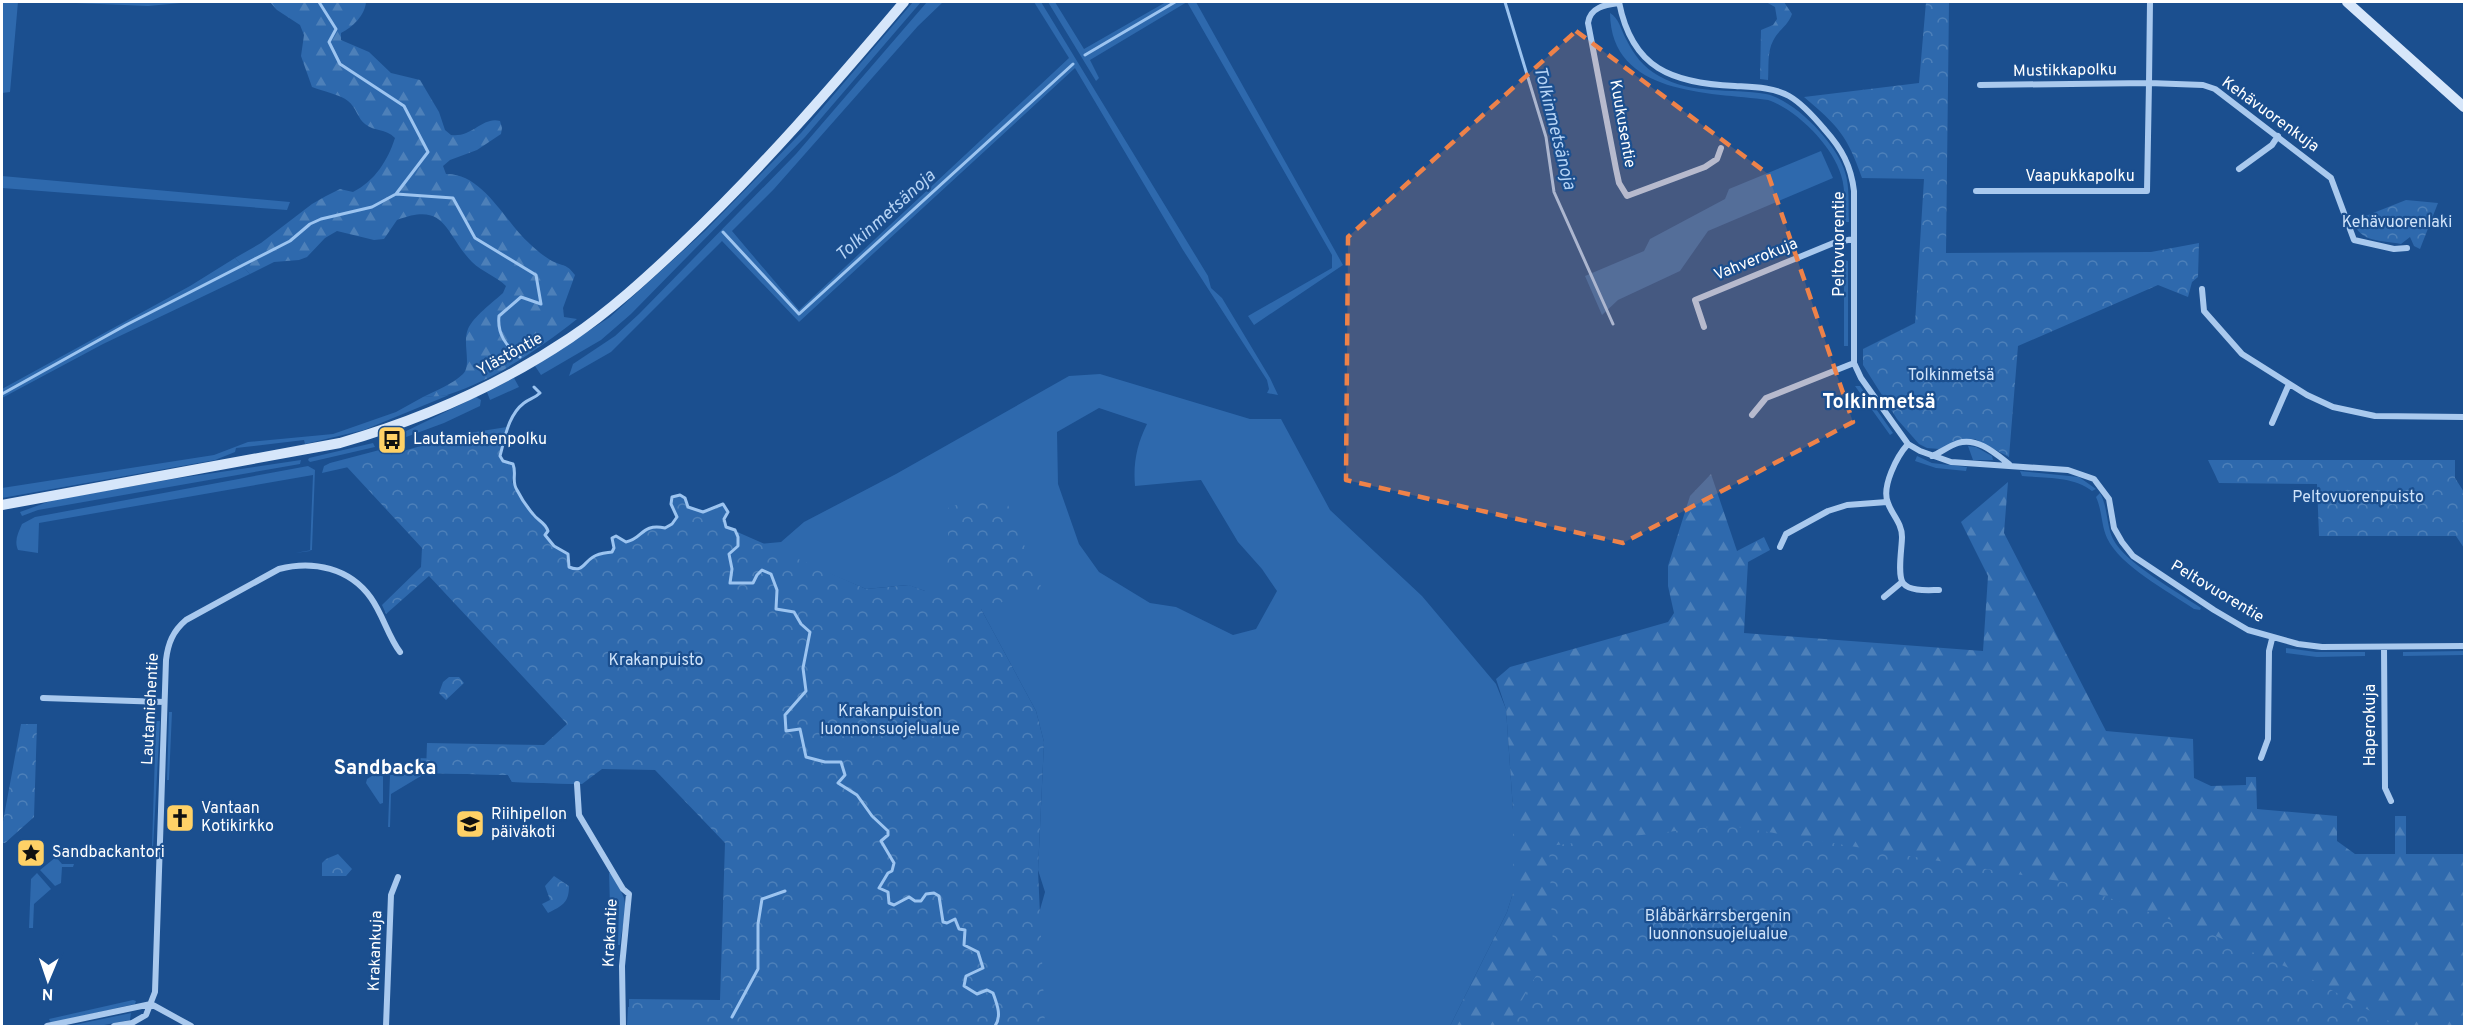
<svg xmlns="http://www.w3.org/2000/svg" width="2466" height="1028" viewBox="0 0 2466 1028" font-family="Overpass,sans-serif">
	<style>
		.grass { fill: #2e69ad; fill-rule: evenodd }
		.forest { fill: url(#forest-firs) }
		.park { fill: url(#park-crowns) }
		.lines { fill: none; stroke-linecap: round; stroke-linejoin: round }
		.stream { stroke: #9cc4f0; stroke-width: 3 }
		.minor { stroke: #a9c9ee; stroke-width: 6 }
		.secondary { stroke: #d6e6fa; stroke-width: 10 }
		.marked { fill: #ee8249; fill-opacity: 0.2; stroke: #ee8249; stroke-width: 4.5; stroke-dasharray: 12 8; stroke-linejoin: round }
		.labels { text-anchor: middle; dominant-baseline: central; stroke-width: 4.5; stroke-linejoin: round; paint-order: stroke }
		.street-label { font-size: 16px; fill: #fff; stroke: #1b4f8f }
		.park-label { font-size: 16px; fill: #cfe3fa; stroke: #1b4f8f }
		.poi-label { font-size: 16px; fill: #fff; stroke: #1b4f8f; text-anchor: start }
		.water-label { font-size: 18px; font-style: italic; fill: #b5d3f5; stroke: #1b4f8f }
		.quarter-label { font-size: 20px; font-weight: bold; fill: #fff; stroke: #1b4f8f }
	</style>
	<defs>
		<pattern id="forest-firs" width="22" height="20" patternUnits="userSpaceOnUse" patternTransform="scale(1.5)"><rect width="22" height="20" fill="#2e69ad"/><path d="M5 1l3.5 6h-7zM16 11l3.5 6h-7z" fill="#4d80b9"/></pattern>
		<pattern id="park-crowns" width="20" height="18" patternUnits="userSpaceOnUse" patternTransform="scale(1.5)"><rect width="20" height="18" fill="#2e69ad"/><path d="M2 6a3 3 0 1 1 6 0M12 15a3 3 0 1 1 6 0" fill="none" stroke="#4d80b9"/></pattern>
	</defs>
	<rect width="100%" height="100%" fill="#1b4f8f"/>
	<path class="grass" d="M2 2H18L10 92 2 93 3 46 2 43Z
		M51 2H192L148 6Z
		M913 2H921L805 137 631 314 601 340 541 375 535 366 610 317 705 231 801 133Z
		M927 2H943L918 26 774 189 732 231 799 310 1069 58 1034 2H1041L1208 276 1211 288 1222 298 1270 378 1278 395 1267 393 1269 389 1267 380 1183 250 1075 68 799 322 722 241 611 352 569 376 573 364 615 336 639 314 796 154Z
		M1048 2H1055L1084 49 1166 2H1196L1343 265 1254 325 1248 316 1332 268V255L1187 2 1090 60 1099 78 1096 81Z
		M1610 13C1619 18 1621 30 1626 39 1634 55 1643 67 1659 76 1692 95 1730 88 1766 94 1795 100 1837 144 1845 172 1850 187 1848 205 1849 222H1844C1844 206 1846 190 1841 175 1833 146 1796 109 1768 100 1709 92 1611 96 1610 13Z
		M1821 151 1833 178 1708 231 1680 271 1618 300 1602 315 1585 276 1644 251 1650 239 1725 199 1729 189Z
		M2 176 290 202 287 210 2 188Z
		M235 258 250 274 103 344 2 398V389L190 286Z
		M1844 260 1848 261V346H1844Z
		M1100 374 1250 419H1281L1330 510 1422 596 1496 684 1506 709 1513 809V893L1507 912 1450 1026H1007L1045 892 1038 870 1044 742 1036 711 981 609 962 505 948 509 958 591H925L908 585 866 589 759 544 781 542 804 522 896 474 1069 376ZM1099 408 1147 424C1137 444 1133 463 1135 486L1201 480 1238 542 1262 569 1277 591 1256 629 1233 635 1176 607 1150 603 1099 572 1079 544 1058 484 1057 432Z
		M514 378 519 387 490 400 487 392Z
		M1855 386H1860L1893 433 1890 435Z
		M449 395 364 430 305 444 304 440 236 448 235 452 215 460 2 498V488L214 455 248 442 333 434 396 412 423 397Z
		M476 397 481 400 480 406 444 423 398 440 396 436Z
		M373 443 375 447 310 462 308 460 309 458Z
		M1968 446 1976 447 1992 456 1993 460H1973Z
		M387 448 393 457 322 473 324 466 330 463Z
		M1917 456 1932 463 1967 467 1966 471 1936 468 1915 461Z
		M301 460 300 464 38 510 22 516 20 512 53 500 173 479Z
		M308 466 315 470 312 549V550L295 553 310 551 313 475 39 523 38 553 18 550C14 541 18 533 22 524L35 517Z
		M2020 471 2079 477 2096 489 2092 491C2073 476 2045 478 2022 476Z
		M2100 493C2108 507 2106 524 2113 539 2125 563 2178 592 2201 608L2200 610 2194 609C2168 591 2120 566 2107 538 2101 524 2102 510 2096 497Z
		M2286 648 2316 652H2365V656L2317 657 2286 653Z
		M2464 651V655L2403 656V652Z
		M169 712H172L169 780H167Z
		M156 721H160L153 848 152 846Z
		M418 758 568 764 575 784 512 782 508 775 426 773 391 794 390 827H388L390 775H417Z
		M378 772 383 776V803L380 804 366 783 367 779Z
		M56 857 62 864H74L73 867H62L61 883 55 886 40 870Z
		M37 873 51 889 34 904 33 928H29L31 879Z
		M609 873H611C615 881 621 890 624 898 628 913 621 930 620 945H618L619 906H610Z
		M133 1000 136 1001 135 1004 51 1023 49 1019Z
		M665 1006 687 1008 723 1026H627L628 1007Z
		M131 1013 130 1020 99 1026H69Z"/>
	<path class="forest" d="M270 2H366C365 15 353 27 341 33V40L369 52 391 73 420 80 439 112 445 130 451 135C472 138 483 116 500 121L502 128 501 134 477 150 450 160 443 166 446 174C483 173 505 222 530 244 536 250 545 257 552 261 564 267 566 263 575 275L563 308 564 317 577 319C539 349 497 378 450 394 442 397 431 396 423 397 435 391 453 384 463 374 472 365 462 343 468 329 473 317 493 302 503 293L506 286C496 276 482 272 472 262 444 233 447 201 397 220L384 239 374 240 337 231 325 238 307 257 299 260 274 262 250 274 235 258 261 243 312 204 326 196 340 189 353 192C375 181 388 160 395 138 385 128 375 132 365 124 358 119 356 107 348 101 341 95 322 91 312 87L301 56 304 35 300 25 277 10Z
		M1766 2H1784L1792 14C1788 26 1778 30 1773 41 1767 52 1769 67 1768 80L1760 79 1761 30 1773 25 1777 19 1775 7Z
		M1711 474 1737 551 1764 537 1770 550 1748 562 1744 633 1983 651 1988 576 1961 522 2008 482 2004 533 2106 731 2193 739 2194 778 2211 786 2246 785V777H2256L2257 809 2337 816V841L2355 854H2395V816H2406V854H2464V1026H1450L1507 912 1513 893V809L1506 709 1496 679 1510 667 1668 622 1674 613 1668 586V566L1690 496Z"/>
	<path class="park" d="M1926 2H1949L1946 253 2151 252 2199 243 2198 277 2192 282 2188 297 2158 285 2018 346 2009 457 1975 439 1960 440 1939 449 1927 448 1919 444 1897 419 1863 365V349L1915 323 1924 179 1862 178C1847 135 1838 126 1804 97L1919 83Z
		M2406 200 2438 203 2420 249 2414 246 2410 237 2401 244C2381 240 2360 243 2353 221Z
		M507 427 500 456 503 461 513 464 515 468 512 482 533 515 546 524 548 531 545 535 554 546 568 554 569 567C583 574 583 563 593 557 599 553 606 553 612 552L614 548 612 538 616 536 626 542C643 539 641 523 665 528L672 524 677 517 671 504 672 497 680 495 685 498 688 507C701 514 711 511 723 504L728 512 724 519 726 527 866 589 909 585 925 591H943L948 557V508L987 494 1006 500 1042 589 981 609 1036 711 1044 742 1038 870 1045 1026H688V1009L629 1008V999L720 1000 725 843 655 770 602 769 582 784H575L512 782 508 775 426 773 427 743 544 745 567 724 429 576 386 614 382 605 421 567 422 548 347 467 463 434Z
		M2208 460H2455V478L2464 492V548L2456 536H2319L2317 484 2219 483Z
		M449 677H459L464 683 446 700 439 693 443 682Z
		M21 724H37L34 817 5 843H2V827Z
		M1726 825 2064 882 2211 934 2298 972 2398 1026H1507L1553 946 1549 846Z
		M338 854 352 869 346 876H322V863L326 859Z
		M554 876 569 886C569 903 562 906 548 913L542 904 550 900 545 886Z"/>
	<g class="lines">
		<path class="stream" d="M319 2 336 29 329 42 340 64 404 106 428 152 396 194 453 198 475 238 536 275 541 304 521 297 499 316C497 334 506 346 520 357
			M1505 2 1546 137 1554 192 1613 324
			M1085 55 1175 2
			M723 232 799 314 1073 64
			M534 387 540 393C535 398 529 399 524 403 508 415 505 438 500 456L503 461 513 464C517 474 511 481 517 490 521 498 527 507 533 514 538 521 545 522 548 531L545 535 554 546 568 554 569 567C583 573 583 563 593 557 599 553 606 553 612 552L614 548 612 538 616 536 626 542C643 539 641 523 665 528L672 524 677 517 671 504 672 497 680 495 685 498 688 507 703 512 723 504 728 512 724 519 726 527 735 530 738 537V546L729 554 732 569 730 583H753L757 575 762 570 771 574 777 590 776 609 794 612 801 624 810 632 803 668 806 691 785 715 786 731 800 729 806 757 825 762H841L845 775 838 783 857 795 872 816 888 831V835L881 841 894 863 892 871 888 873 879 888 888 892 889 903 894 905 909 897 915 901H921L926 894 934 893 939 896 943 922 947 923 955 919 959 929 965 930 964 945 978 952 983 968 966 976 964 986 977 994 987 990 993 993C997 1004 1002 1016 995 1026
			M2 394 126 325 290 241 310 224 321 219 372 207 396 194
			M732 1017 758 969V924L762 899 785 891"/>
		<path class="minor" d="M1619 2C1632 69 1672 83 1735 86 1753 87 1773 87 1789 96 1803 104 1815 118 1825 130 1842 149 1851 166 1854 191V363L1861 378 1908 444 1920 451 1951 462 2068 470 2094 479 2109 499 2114 528 2122 542 2133 556 2214 610 2248 630 2298 644 2322 647 2464 646
			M2150 2 2149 83 2203 85 2215 89 2331 178 2354 240 2394 249 2407 248
			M1619 3C1605 5 1590 7 1588 23L1616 169 1619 183 1627 196 1705 167 1717 159 1721 148
			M2239 169 2272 145 2278 136
			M1976 191H2147L2149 83 1980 85
			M2202 289 2204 311 2242 354 2307 395 2333 407 2375 416 2464 417
			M1704 327 1695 300 1836 242 1854 239
			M1752 415 1766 398 1854 363
			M2272 423 2289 384
			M1908 444C1897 456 1881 487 1888 503 1892 515 1902 523 1902 537 1902 547 1897 575 1903 583 1910 592 1929 590 1939 590
			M1932 456C1941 452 1949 446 1958 443 1977 437 1995 453 2009 464
			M1780 547 1786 534 1828 511 1847 505 1887 502
			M1884 597 1902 582
			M2384 647 2385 788 2391 801
			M43 698 164 702
			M2261 758 2268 739 2269 651 2272 639
			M577 784 579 815 623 889 629 894 622 966 623 1026
			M151 1004 191 1026
			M47 1026 151 1004
			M114 1026 132 1023 146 1015 155 992 166 660C168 643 173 631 186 620L279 569C313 560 350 568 371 598 383 615 388 636 400 652
			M386 1026 391 895 398 877"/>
		<path class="secondary" d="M2347 2 2464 107
			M2 505 340 443C420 420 500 385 570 338 610 311 646 278 681 245 761 169 833 86 904 2"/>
	</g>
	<path class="marked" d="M1576 31 1768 174 1853 422 1623 543 1346 480 1348 237Z"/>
	<defs>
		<g id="bus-square" transform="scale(1.5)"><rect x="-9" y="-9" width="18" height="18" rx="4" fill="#ffd166" stroke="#1b4f8f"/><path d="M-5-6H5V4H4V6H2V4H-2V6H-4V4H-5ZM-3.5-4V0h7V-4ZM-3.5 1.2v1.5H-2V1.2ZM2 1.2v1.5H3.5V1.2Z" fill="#111"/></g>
		<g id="church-square" transform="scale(1.5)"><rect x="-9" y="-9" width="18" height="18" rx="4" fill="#ffd166" stroke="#1b4f8f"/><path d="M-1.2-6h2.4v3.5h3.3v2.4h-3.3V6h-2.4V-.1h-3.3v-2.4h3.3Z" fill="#111"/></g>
		<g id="school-square" transform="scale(1.5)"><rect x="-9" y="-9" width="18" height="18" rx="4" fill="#ffd166" stroke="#1b4f8f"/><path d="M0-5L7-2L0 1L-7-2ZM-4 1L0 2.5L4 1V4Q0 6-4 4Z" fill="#111"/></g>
		<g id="sight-square" transform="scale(1.5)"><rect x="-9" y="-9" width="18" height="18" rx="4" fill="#ffd166" stroke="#1b4f8f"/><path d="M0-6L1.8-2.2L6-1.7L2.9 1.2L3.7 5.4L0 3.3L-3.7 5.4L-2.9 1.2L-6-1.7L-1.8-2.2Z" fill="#111"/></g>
	</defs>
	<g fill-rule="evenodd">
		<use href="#bus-square" x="392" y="440"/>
		<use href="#church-square" x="180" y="818"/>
		<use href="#school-square" x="470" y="824"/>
		<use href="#sight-square" x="31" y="853"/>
	</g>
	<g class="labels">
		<g class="street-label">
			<text transform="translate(2065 71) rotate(-1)">Mustikkapolku</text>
			<text transform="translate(2270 115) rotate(36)">Kehävuorenkuja</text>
			<text transform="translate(1622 124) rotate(80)">Kuukusentie</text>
			<text x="2080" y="177">Vaapukkapolku</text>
			<text transform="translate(1840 244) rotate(-90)">Peltovuorentie</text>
			<text transform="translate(1756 260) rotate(-22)">Vahverokuja</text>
			<text transform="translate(510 355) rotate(-29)">Ylästöntie</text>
			<text transform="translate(2217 592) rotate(31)">Peltovuorentie</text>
			<text transform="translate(151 709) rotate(-87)">Lautamiehentie</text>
			<text transform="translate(2371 725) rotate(-90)">Haperokuja</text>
			<text transform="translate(611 933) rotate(-87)">Krakantie</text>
			<text transform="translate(376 951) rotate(-88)">Krakankuja</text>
		</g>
		<g class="park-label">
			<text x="2397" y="223">Kehävuorenlaki</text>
			<text x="1951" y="376">Tolkinmetsä</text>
			<text x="2358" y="498">Peltovuorenpuisto</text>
			<text x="656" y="661">Krakanpuisto</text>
			<text x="890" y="712">Krakanpuiston<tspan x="890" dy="18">luonnonsuojelualue</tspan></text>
			<text x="1718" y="917">Blåbärkärrsbergenin<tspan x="1718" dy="18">luonnonsuojelualue</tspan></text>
		</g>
		<g class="poi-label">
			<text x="413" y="440">Lautamiehenpolku</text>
			<text x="201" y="809">Vantaan<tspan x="201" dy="18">Kotikirkko</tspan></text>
			<text x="491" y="815">Riihipellon<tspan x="491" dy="18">päiväkoti</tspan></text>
			<text x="52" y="853">Sandbackantori</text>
		</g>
		<g class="water-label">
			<text transform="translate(1554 128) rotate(76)">Tolkinmetsänoja</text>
			<text transform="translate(886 216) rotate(-42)">Tolkinmetsänoja</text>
		</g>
		<g class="quarter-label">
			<text x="1879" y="403">Tolkinmetsä</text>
			<text x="385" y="769">Sandbacka</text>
		</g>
	</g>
	<rect width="2466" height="1028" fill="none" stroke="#ffffff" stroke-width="6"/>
	<g transform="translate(48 980) rotate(182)" stroke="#1b4f8f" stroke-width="4.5" paint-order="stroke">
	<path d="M0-4.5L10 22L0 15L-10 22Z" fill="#ffffff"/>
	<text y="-9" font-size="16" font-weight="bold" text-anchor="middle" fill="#ffffff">N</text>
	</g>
</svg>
